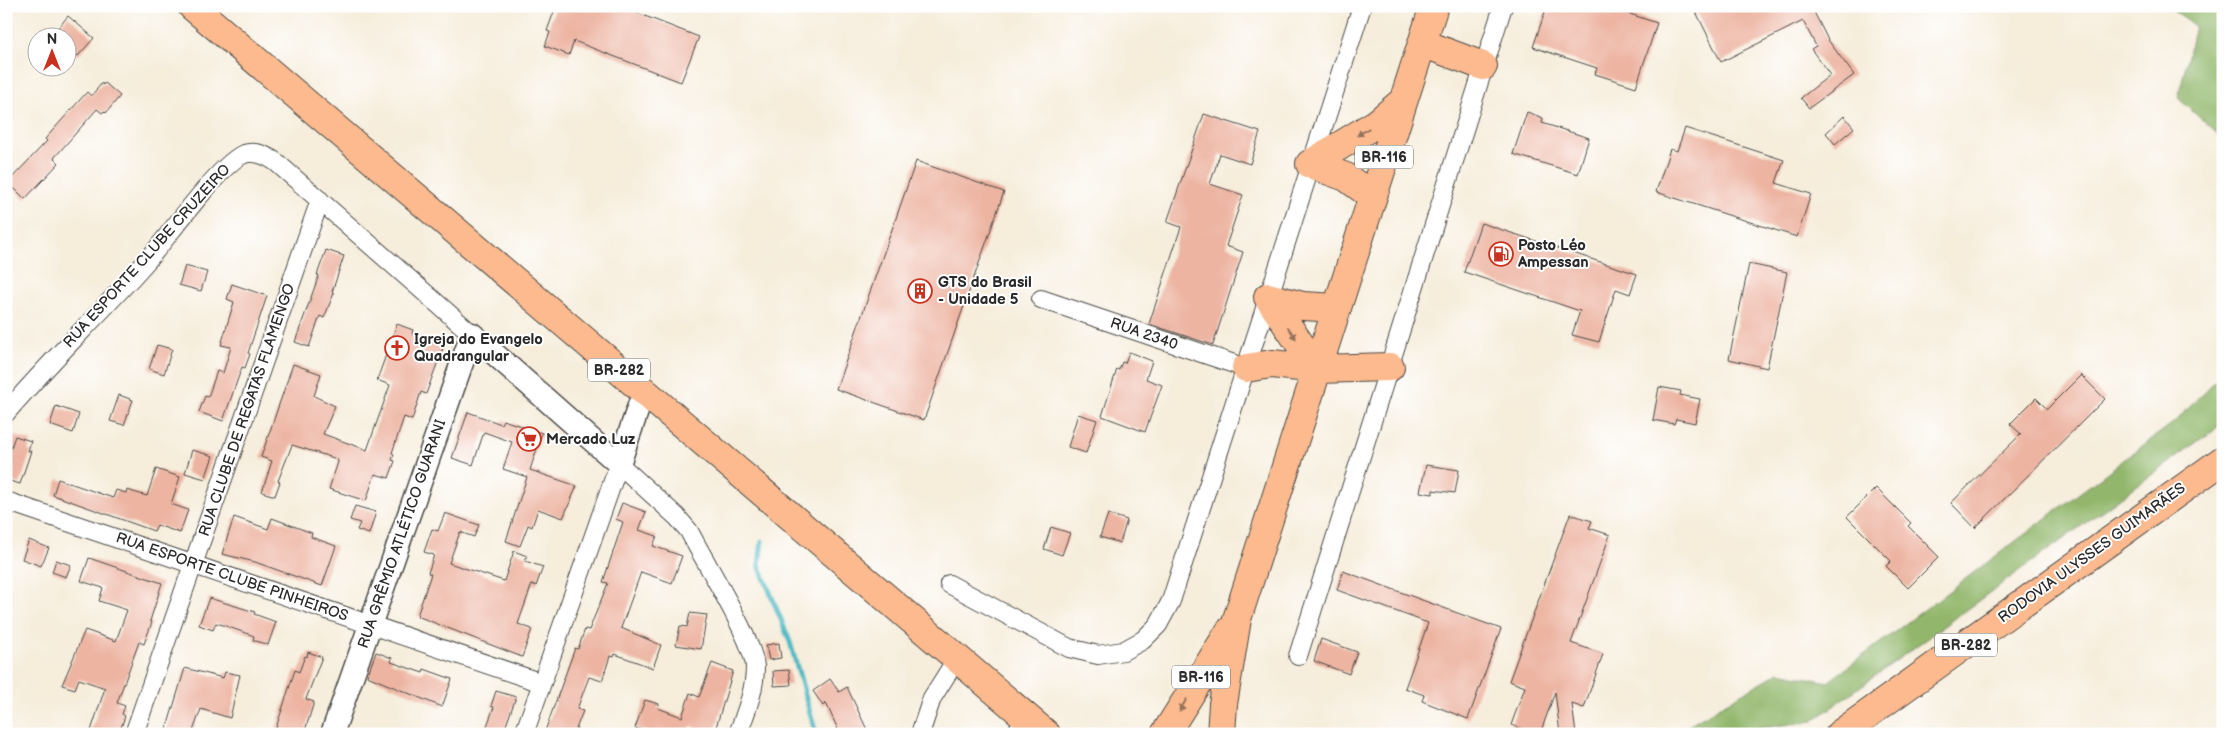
<svg xmlns="http://www.w3.org/2000/svg" width="2229" height="740" viewBox="0 0 2229 740" font-family="'Balsamiq Sans',sans-serif">
	<style>
		.forest { fill: #92b76c; stroke: #5e714c }
		.lines { fill: none; stroke-linecap: round; stroke-linejoin: round }
		.stream { stroke: #4bb9c5; stroke-width: 5 }
		.building { fill: #edb4a1 }
		.minor-casing { stroke: #494845; stroke-width: 20 }
		.tertiary-casing { stroke: #494845; stroke-width: 25 }
		.trunk-casing { stroke: #494845; stroke-width: 30 }
		.minor { stroke: #fff; stroke-width: 18 }
		.tertiary { stroke: #fff; stroke-width: 22 }
		.trunk { stroke: #fcba8e; stroke-width: 28 }
		.oneway { fill: #94725c }
		.labels { text-anchor: middle; dominant-baseline: central; stroke-width: 4; stroke-linejoin: round; paint-order: stroke }
		.shield { fill: #fff; stroke: #6b6b6b; stroke-width: 1 }
		.shield-label { font-size: 14px; font-weight: bold; fill: #2b2b2b }
		.poi-label { font-size: 15px; font-weight: bold; fill: #2b2b2b; stroke: #fff; text-anchor: start }
		.street-label { font-size: 15px; fill: #2b2b2b; stroke: #fff }
	</style>
	<rect width="100%" height="100%" fill="#fff"/>
	<filter id="ink" filterUnits="userSpaceOnUse"><feTurbulence type="fractalNoise" baseFrequency=".02" numOctaves="2"/><feDisplacementMap in="SourceGraphic" scale="10" xChannelSelector="R" yChannelSelector="G"/><feConvolveMatrix kernelMatrix="1 2 1 2 8 2 1 2 1" color-interpolation-filters="sRGB"/></filter>
	<filter id="wash" filterUnits="userSpaceOnUse"><feTurbulence type="fractalNoise" baseFrequency=".0096" numOctaves="4" result="noise"/><feDisplacementMap in="SourceGraphic" scale="20" xChannelSelector="R" yChannelSelector="G"/><feGaussianBlur stdDeviation="1.12" result="paint"/><feColorMatrix in="noise" values="0 0 0 0 0 0 0 0 0 0 0 0 0 0 0 0 0 1.4 0 .05"/><feComposite in="paint" operator="in"/></filter>
	<g filter="url(#wash)">
		<rect width="100%" height="100%" fill="#f6eddb"/>
		<path class="forest" d="M2166 6H2223V139L2178 98 2195 26Z
			M2223 373V423L1813 721 1741 731 1737 734H1673L1779 672 1828 682 2177 420Z"/>
		<g class="lines">
			<path class="stream" d="M762 541 759 565 790 642 816 734"/>
		</g>
		<g id="blocks">
			<path class="building" d="M556 6H619L699 37 681 82 574 41 569 55 545 46 550 32 547 31Z
				M1547 6H1606L1657 23 1636 87 1595 74 1597 68 1533 47Z
				M1693 6H1811L1828 40 1854 75 1809 108 1801 98 1830 75 1811 49 1816 46 1803 21 1721 62Z
				M68 16 94 38 78 56 68 47V38H50Z
				M102 83 103 85 105 83 120 96 106 113 104 111 102 113 97 109 54 158 59 163 25 199 8 182 47 141 45 139 87 92 91 96Z
				M1527 112 1543 118 1542 123 1589 138 1578 174 1513 154Z
				M1204 114 1260 132 1250 164 1220 154 1210 184 1243 195 1226 246 1243 252 1213 345 1149 324 1181 227 1167 222Z
				M1844 116 1854 128 1835 144 1826 133Z
				M1685 128 1784 160 1776 183 1811 194 1797 237 1656 192 1670 149 1677 151Z
				M916 161 1004 192 924 420 836 389Z
				M1481 223 1637 274 1630 294 1616 289 1599 342 1572 335 1580 311 1464 272Z
				M326 250 344 256 332 292 334 293 324 318 320 316 309 347 295 342 319 275H317Z
				M1749 264 1787 272 1767 368 1729 359Z
				M185 266 207 272 201 291 179 285Z
				M232 284 267 296 248 353 250 354 245 368 242 367 223 421 199 412 205 396 208 397 217 371 223 373 231 347 221 345 234 302 227 299Z
				M397 324 413 330 412 334 444 345 426 394 421 392 412 420 404 417 392 453 394 454 392 460 395 461 389 478 375 474 366 501 329 489 338 462 337 459 292 445 278 481 280 482 275 496 262 492 272 461 261 457 293 364 321 374 314 396 335 406 323 434 367 450 390 385 377 380Z
				M157 345 172 349 164 374 149 369Z
				M1129 352 1152 361 1146 379 1162 385 1145 432 1102 416 1117 369 1119 370 1122 362 1125 363Z
				M2081 375 2105 399 1975 528 1951 503 2021 434 2010 424 2036 398 2047 409Z
				M1659 387 1681 391 1680 395 1700 399 1695 423 1676 419 1674 424 1653 420Z
				M119 395 133 400 124 425 110 421Z
				M56 406 79 414 73 433 50 425Z
				M468 412 501 424 503 420 542 433 530 470 577 486 563 518 538 509 532 527 528 525 520 546 506 541 527 477 503 469 512 442 484 432 473 465 452 458Z
				M1078 414 1097 420 1086 453 1068 447Z
				M15 436 31 441 28 451H31L20 484 6 480V462Z
				M192 450 213 456 205 479 185 473Z
				M1426 465 1459 470 1455 493 1433 490V494L1420 492Z
				M156 469 180 477 171 504 188 510 180 533 157 525 154 531 53 495 58 479 113 498 116 490 126 493 127 490 147 496Z
				M1876 488 1911 523 1908 526 1939 557 1908 588 1886 566 1891 561 1847 517Z
				M622 503 646 512 639 530 657 536 653 546 682 556 672 583 641 572 621 628 661 645 653 668 615 654 614 657 610 656 602 681 589 677 577 709 583 711 574 734H544L575 648 578 649 585 629 589 630 608 583 603 582 623 522 616 519Z
				M355 506 376 512 369 534 357 530 360 523 350 520Z
				M445 513 479 525 474 537 460 532 449 563 504 581 514 551 527 556 525 561 543 567 536 586 532 584 518 624 532 629 522 657 417 616 431 574 428 573 434 555 424 552 432 529 438 531Z
				M1108 514 1127 520 1120 543 1100 537Z
				M1570 514 1592 521 1589 528 1610 535 1571 643 1603 654 1584 708 1572 704 1576 734H1560L1555 692 1540 734H1537L1511 725 1525 687 1509 681Z
				M234 517 268 529 272 518 312 533 311 537 336 546 322 586 255 562 222 554Z
				M1051 527 1070 533 1062 555 1044 549Z
				M29 540 49 548 41 566 22 559Z
				M89 558 162 583 150 621 152 622 144 644 139 642 117 703 125 706 122 714 125 716 119 734H90L105 688 79 679 75 689 62 685 85 630 116 641 127 610 99 601 103 588 81 581Z
				M56 560 71 565 66 577 52 572Z
				M1343 571 1501 629 1468 719 1422 701 1424 695 1405 688 1428 623 1337 590Z
				M209 598 255 612 254 614 276 622 268 645 253 640 254 636 223 625 216 623 213 630 199 625Z
				M690 613 707 615 701 649 676 645 680 626 687 627Z
				M1321 639 1357 652 1349 674 1314 661Z
				M779 643 781 658 769 660 766 645Z
				M308 652 322 657 306 699 314 702 304 734H274L295 670 299 672 305 656 307 657Z
				M376 652 392 658 391 662 423 673 424 669 452 679 442 707 367 676Z
				M712 663 733 671 714 734 691 726 688 734H653L635 728 645 700 659 704 658 708 682 717 690 693 699 697Z
				M185 668 223 678 225 672 240 675 230 718 201 709 192 734H165Z
				M789 670 791 685 774 686 773 671Z
				M830 679 839 692 847 687 869 734H840L826 703 823 706 813 691Z
				M496 691 516 697 503 734H484L494 707 491 706Z"/>
		</g>
	</g>
	<g filter="url(#ink)">
		<use href="#blocks" fill-opacity="0" stroke="#494845" stroke-width="1"/>
		<g class="lines">
			<g class="minor-casing">
				<path id="minor" d="M1041 299 1246 368
					M6 413C50 361 100 314 145 263 166 240 220 163 244 154 256 150 267 156 276 162L472 334
					M6 501 542 683
					M949 584 1069 648 1098 655 1123 651 1143 640 1158 625 1171 601 1362 6
					M1298 656 1503 6
					M134 734 320 200
					M524 734 619 464 677 517 689 531C703 559 754 641 755 667 755 690 746 712 738 734
					M920 734 932 698 957 658"/>
			</g>
			<g class="tertiary-casing">
				<path id="tertiary" d="M332 734 472 334 619 464 644 391
					M1019 734 1026 717"/>
			</g>
			<g class="trunk-casing">
				<path id="trunk" d="M192 6 1046 734
					M1422 43 1483 66
					M1310 164 1377 123 1402 102
					M1310 164 1346 177 1372 196
					M1268 297 1317 369
					M1268 297 1303 306 1337 308
					M1246 368 1272 364 1317 369 1390 367
					M1165 734 1230 631
					M1221 734 1223 704 1237 619 1434 6
					M1840 734 2223 460"/>
			</g>
			<use href="#minor" class="minor"/>
			<use href="#tertiary" class="tertiary"/>
			<use href="#trunk" class="trunk"/>
		</g>
		<defs><path id="oneway-solid" d="M-6-.8H1V-3.2L6.5 0L1 3.2V.8H-6Z" transform="scale(1.25)"/></defs>
		<g class="oneway">
			<use href="#oneway-solid" transform="translate(1363 132) rotate(148)"/>
			<use href="#oneway-solid" transform="translate(1292 333) rotate(56)"/>
			<use href="#oneway-solid" transform="translate(1183 705) rotate(122)"/>
		</g>
	</g>
	<defs>
		<g id="fuel-ring" transform="scale(1.25)"><circle r="9.5" fill="#fff" stroke="#c8321e" stroke-width="1.5"/><path d="M-5.5-6h7V0h2V4h1.3V-2.5L3-4.5l.8-.8L6-3V5H2.5V1h-1V6h-7ZM-4.2-4.7v3.2H.2V-4.7Z" fill="#c8321e"/></g>
		<g id="building-ring" transform="scale(1.25)"><circle r="9.5" fill="#fff" stroke="#c8321e" stroke-width="1.5"/><path d="M-4-6H4V6H1V3H-1V6H-4ZM-2.5-4.3h1.7v1.8h-1.7ZM.8-4.3h1.7v1.8H.8ZM-2.5-1h1.7V.8h-1.7ZM.8-1h1.7V.8H.8Z" fill="#c8321e"/></g>
		<g id="church-ring" transform="scale(1.25)"><circle r="9.5" fill="#fff" stroke="#c8321e" stroke-width="1.5"/><path d="M-1.2-6h2.4v3.5h3.3v2.4h-3.3V6h-2.4V-.1h-3.3v-2.4h3.3Z" fill="#c8321e"/></g>
		<g id="supermarket-ring" transform="scale(1.25)"><circle r="9.5" fill="#fff" stroke="#c8321e" stroke-width="1.5"/><path d="M-6-5.5h2.5l.6 2H6L4.5 2H-2.5L-4.4-4H-6ZM-1.5 3.2a1.3 1.3 0 1 0 .1 0ZM3 3.2a1.3 1.3 0 1 0 .1 0Z" fill="#c8321e"/></g>
	</defs>
	<g fill-rule="evenodd">
		<use href="#fuel-ring" x="1501" y="254"/>
		<use href="#building-ring" x="920" y="291"/>
		<use href="#church-ring" x="397" y="348"/>
		<use href="#supermarket-ring" x="529" y="439"/>
	</g>
	<g class="labels">
		<g class="shield">
			<rect x="1355" y="145.5" width="58" height="23" rx="4"/>
			<rect x="588" y="358.5" width="62" height="23" rx="4"/>
			<rect x="1935" y="633.5" width="62" height="23" rx="4"/>
			<rect x="1172" y="665.5" width="58" height="23" rx="4"/>
		</g>
		<g class="shield-label">
			<text x="1384" y="157">BR-116</text>
			<text x="619" y="370">BR-282</text>
			<text x="1966" y="645">BR-282</text>
			<text x="1201" y="677">BR-116</text>
		</g>
		<g class="poi-label">
			<text x="1518" y="245">Posto Léo<tspan x="1518" dy="17">Ampessan</tspan></text>
			<text x="938" y="282">GTS do Brasil<tspan x="938" dy="17">- Unidade 5</tspan></text>
			<text x="414" y="339">Igreja do Evangelo<tspan x="414" dy="17">Quadrangular</tspan></text>
			<text x="546" y="439">Mercado Luz</text>
		</g>
		<g class="street-label">
			<text transform="translate(147 256) rotate(-48)">RUA ESPORTE CLUBE CRUZEIRO</text>
			<text transform="translate(1144 334) rotate(19)">RUA 2340</text>
			<text transform="translate(247 410) rotate(-71)">RUA CLUBE DE REGATAS FLAMENGO</text>
			<text transform="translate(402 534) rotate(-71)">RUA GRÊMIO ATLÉTICO GUARANI</text>
			<text transform="translate(2092 553) rotate(-36)">RODOVIA ULYSSES GUIMARÃES</text>
			<text transform="translate(232 577) rotate(19)">RUA ESPORTE CLUBE PINHEIROS</text>
		</g>
	</g>
	<rect width="2229" height="740" fill="none" stroke="#fff" stroke-width="25"/>
	<g transform="translate(52 52)"><circle r="24" fill="#ffffff" stroke="#aaaaaa"/>
	<path d="M0-4L9 19L0 12L-9 19Z" fill="#c8321e"/>
	<text y="-8" font-size="14" font-weight="bold" text-anchor="middle" fill="#2b2b2b">N</text>
	</g>
</svg>
